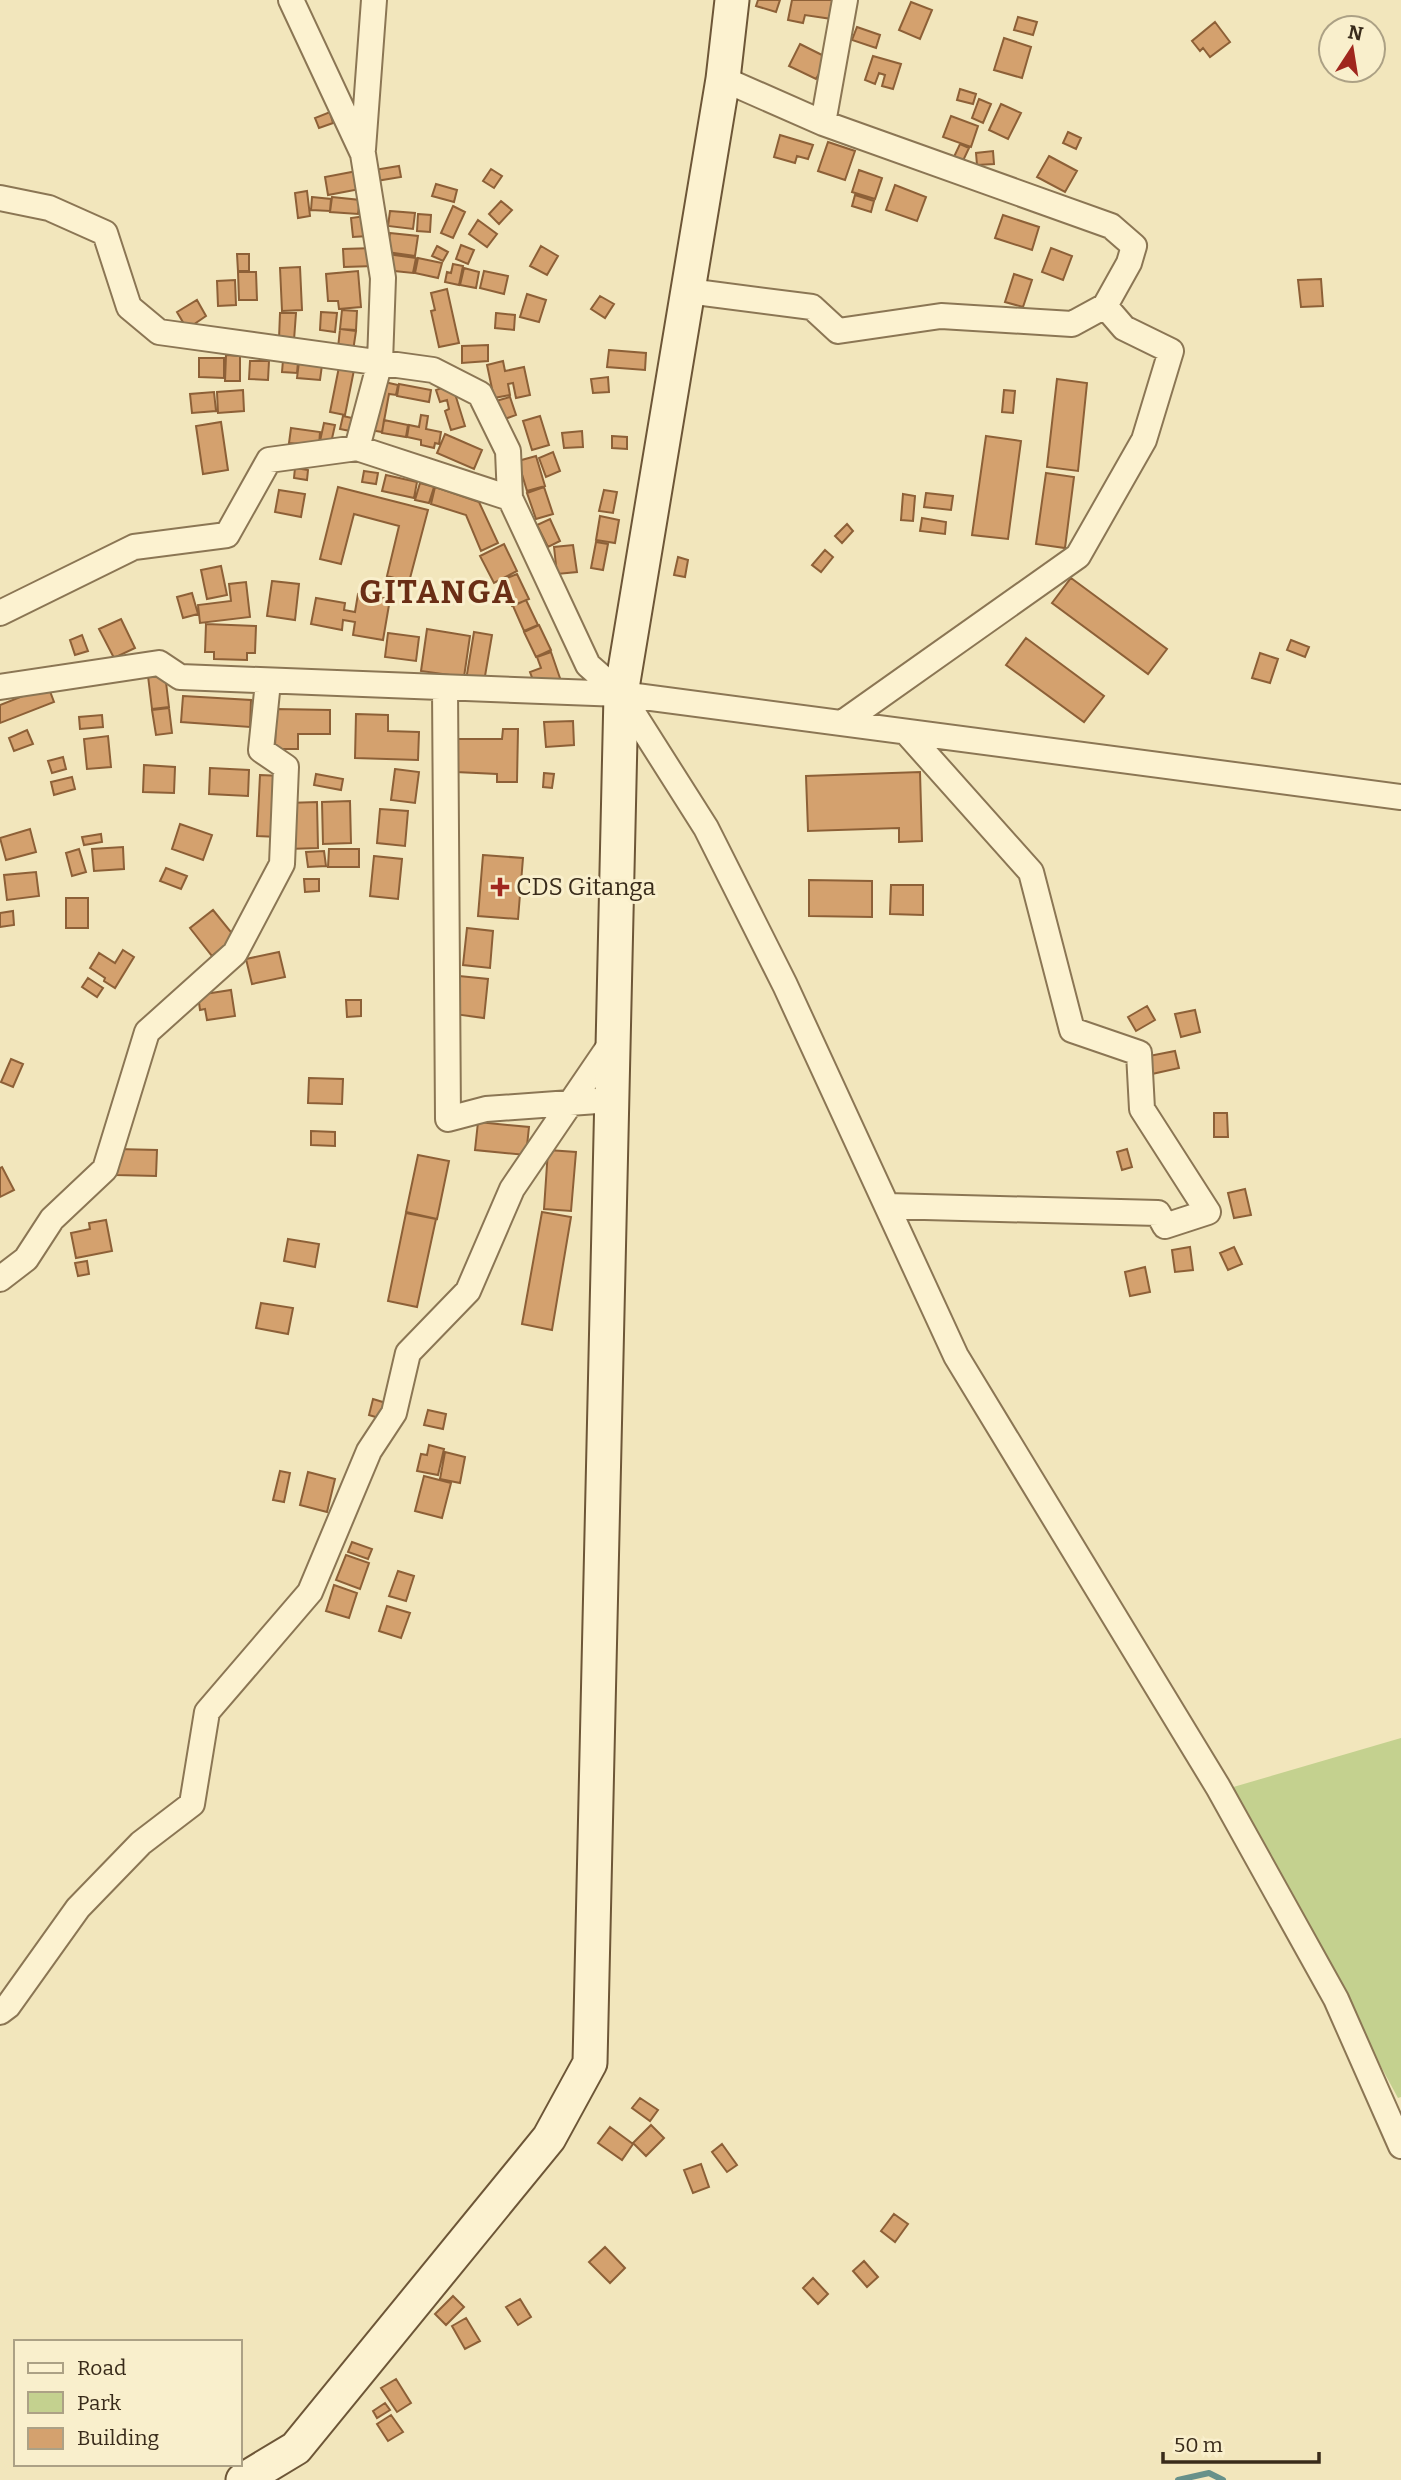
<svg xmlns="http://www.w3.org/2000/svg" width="1401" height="2480" viewBox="0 0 1401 2480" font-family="Bitter,serif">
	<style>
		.green { fill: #c4d18f }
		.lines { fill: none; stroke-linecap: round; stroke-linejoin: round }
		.stream { stroke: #67918a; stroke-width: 6 }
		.building { fill: #d4a16e; stroke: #8d6037; stroke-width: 2 }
		.street-casing { stroke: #8b7654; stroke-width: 28 }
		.secondary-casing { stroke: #6d5637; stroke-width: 37 }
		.street { stroke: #fcf2d0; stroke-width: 24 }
		.secondary { stroke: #fcf2d0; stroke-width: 33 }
		.poi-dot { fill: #a0271e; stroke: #f9efcc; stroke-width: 2.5 }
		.labels { text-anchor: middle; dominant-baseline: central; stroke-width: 6; stroke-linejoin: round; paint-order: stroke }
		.poi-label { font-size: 24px; fill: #392b1a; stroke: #f9efcc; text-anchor: start }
		.district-label { font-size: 32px; font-weight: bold; letter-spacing: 2px; fill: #6a2e15; stroke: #f9efcc }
	</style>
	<rect width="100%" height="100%" fill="#f2e6bc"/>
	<path class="green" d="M1401 1738V2097L1398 2098 1230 1788Z"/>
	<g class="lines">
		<path class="stream" d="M1178 2480 1209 2473 1223 2480"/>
	</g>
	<path class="building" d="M758 0H780L776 12 756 6Z
		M792 0H835L832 19 805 15 803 23 788 20Z
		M911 2 932 10 920 39 899 30Z
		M1018 17 1037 22 1033 35 1014 30Z
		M1215 22 1230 42 1210 57 1203 48 1200 51 1192 41Z
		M857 27 880 35 876 48 852 40Z
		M1004 38 1031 47 1022 78 994 70Z
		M800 44 828 58 816 79 789 66Z
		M873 56 901 64 893 89 882 86 885 75 879 73 875 84 865 80Z
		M960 89 976 94 973 104 957 100Z
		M979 99 991 104 983 123 972 118Z
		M1001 104 1021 113 1008 139 989 130Z
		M330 112 333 123 319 128 315 118Z
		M951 116 978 126 971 147 943 137Z
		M1068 132 1081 138 1076 149 1063 143Z
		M780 135 813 145 808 159 797 156 795 163 774 157Z
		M828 142 855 151 845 180 818 171Z
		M960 144 969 148 961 165 952 161Z
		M993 151 994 164 977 165 976 153Z
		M1049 156 1077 171 1065 192 1037 177Z
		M399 166 401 177 376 181 374 170Z
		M491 169 502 176 494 188 483 181Z
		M859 170 882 178 875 199 852 192Z
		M357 171 360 189 328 195 325 177Z
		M436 184 457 190 454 202 432 196Z
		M895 185 926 197 917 221 886 210Z
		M307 191 310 216 298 218 295 193Z
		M855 195 874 201 871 212 852 206Z
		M312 197 331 199 330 211 311 210Z
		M332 197 360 200 358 214 330 212Z
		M501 201 512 210 499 224 489 214Z
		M453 206 465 212 453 238 441 233Z
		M390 211 415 213 413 229 388 226Z
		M418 214 431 215 430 232 417 231Z
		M1003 215 1039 227 1032 250 995 238Z
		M366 216 368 236 353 237 351 218Z
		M478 220 497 234 487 247 469 234Z
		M390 233 418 236 415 256 387 252Z
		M461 245 474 250 468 264 456 259Z
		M437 246 448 252 443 261 432 256Z
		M541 246 558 256 547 275 530 266Z
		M374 248V266L344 267 343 249Z
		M1051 248 1072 256 1063 280 1042 272Z
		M237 254H249V271H238Z
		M387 254 416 258 413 273 385 270Z
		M418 258 442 263 438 278 415 273Z
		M453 264 463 266 459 285 445 282 447 272 451 273Z
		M300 267 302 310 282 311 280 268Z
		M464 268 479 272 476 288 460 285Z
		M358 271 361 307 339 309 338 301H328L326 274Z
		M484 271 508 276 504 294 480 288Z
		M238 272H256L257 300H239Z
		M1014 274 1032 280 1023 307 1005 302Z
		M1321 279 1323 306 1301 307 1298 280Z
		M235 280 236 305 218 306 217 281Z
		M447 289 459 343 439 347 431 311 435 310 431 293Z
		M527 294 546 300 539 322 520 317Z
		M600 296 614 304 605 318 591 309Z
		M197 300 206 316 187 329 177 312Z
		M342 310 357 311 356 330 340 329Z
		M321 312 337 313 335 332 320 330Z
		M280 313H296L294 340 279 339Z
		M496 313 515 315 514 330 495 328Z
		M340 329 356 331 353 351 338 348Z
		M488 345V361L462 363V346Z
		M609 350 646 353 645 370 607 367Z
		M226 355 240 356V381H225Z
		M199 358H224V378L199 377Z
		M283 360 298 362 297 373 282 372Z
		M250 361H269L268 380 249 379Z
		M503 361 505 371 524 367 530 395 516 398 513 383 508 384 510 395 494 398 487 365Z
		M299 362 322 365 320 380 297 378Z
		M339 367 354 370 345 415 330 412Z
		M608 377 609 392 593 393 591 379Z
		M1057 379 1087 383 1078 471 1047 467Z
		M380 381 398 385 396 395 389 394 382 432 370 430Z
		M399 384 431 390 429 402 397 396Z
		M452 384 465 426 451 430 445 411 449 409 447 400 440 402 436 390Z
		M243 390 244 411 218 413 217 392Z
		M1004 390 1015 391 1013 413 1002 412Z
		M214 392 216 411 192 413 190 394Z
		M510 397 516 415 502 420 496 401Z
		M421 415 428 416 426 429 441 432 439 444 435 443 434 448 421 445V440L407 437 409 425 419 427Z
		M343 416 352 418 350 431 340 429Z
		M540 416 549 445 532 450 523 421Z
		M384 420 408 425 406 437 382 433Z
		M221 422 228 470 203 474 196 426Z
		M324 423 335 425 331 443 320 441Z
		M291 428 320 432 319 446 289 443Z
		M582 431 583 447 564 448 562 433Z
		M445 434 482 450 474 469 437 453Z
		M612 436 627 437V449L612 448Z
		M986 436 1021 441 1008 539 972 535Z
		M553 452 560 471 546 477 539 458Z
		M536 456 545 486 527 491 518 461Z
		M295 468 308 470 307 480 294 478Z
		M364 471 378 473 376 484 362 482Z
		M1046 473 1074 477 1065 548 1036 544Z
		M386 475 417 482 414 498 382 491Z
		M420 483 434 487 429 503 415 500Z
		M338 487 428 510 409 582 387 576 399 526 354 514 341 564 320 559Z
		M435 487 479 502 498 543 481 551 466 515 431 504Z
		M544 487 553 514 536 519 527 493Z
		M279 490 305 494 301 517 275 512Z
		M604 490 617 492 613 513 599 511Z
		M926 493 953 496 951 510 924 507Z
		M903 494 915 496 913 521 901 520Z
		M600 516 619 520 615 543 596 540Z
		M922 518 946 522 945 534 920 531Z
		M550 519 560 541 548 547 537 525Z
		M847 524 853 531 842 543 835 536Z
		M596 542 608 544 603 570 591 568Z
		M504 544 517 571 494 583 480 556Z
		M573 545 577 572 557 574 554 547Z
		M825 550 833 557 821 572 812 565Z
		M678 557 688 560 685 577 674 575Z
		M221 566 227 595 207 599 201 570Z
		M517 574 529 599 512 606 500 581Z
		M1071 578 1167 649 1148 674 1052 603Z
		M272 581 299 584 295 620 267 616Z
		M246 582 250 617 200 623 198 605 231 601 229 584Z
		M192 593 198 614 183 618 177 597Z
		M358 594 390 599 383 640 353 635 355 622 343 620 342 630 311 624 316 598 345 603 344 610 355 612Z
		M526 600 538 625 524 631 513 606Z
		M121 619 135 648 114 658 99 629Z
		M206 624 256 626 255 653H247V660L214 659V652H205Z
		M539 625 551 650 536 657 524 632Z
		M427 629 470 636 464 677 421 671Z
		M474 632 492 635 484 682 466 680Z
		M388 633 419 637 416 661 385 657Z
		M82 635 88 651 75 655 70 640Z
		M1026 638 1104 696 1084 722 1006 665Z
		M1291 640 1309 647 1305 657 1287 650Z
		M551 652 561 681 534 683 530 672 541 668 537 657Z
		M1260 653 1278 659 1270 683 1252 678Z
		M165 674 169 707 152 709 148 676Z
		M48 686 54 702 0 723V705Z
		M183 696 251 700 250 727 181 722Z
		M169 708 172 733 156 735 152 710Z
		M276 709 330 710V734H298V749H275Z
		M356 714 388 715V731L419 732 418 760 355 758Z
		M102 715 103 727 80 729 79 717Z
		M573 721 574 745 546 747 544 722Z
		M503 729H518L517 782H497V774L456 772V739H502Z
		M27 730 33 744 14 751 9 738Z
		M108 736 111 767 87 769 84 739Z
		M63 757 66 769 52 773 48 761Z
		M144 765 175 767 174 793 143 792Z
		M210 768 249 770 248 796 209 794Z
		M395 769 419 772 415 803 391 800Z
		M920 772 922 841 899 842V828L808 831 806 776Z
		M544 773 554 774 552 788 543 787Z
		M316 774 343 779 341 790 314 785Z
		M260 775 281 776 278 837 257 836Z
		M72 777 75 789 54 795 51 782Z
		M350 801 351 843 323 844 322 802Z
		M317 802 318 848 288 849 287 803Z
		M380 809 408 811 405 846 377 843Z
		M180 824 212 835 203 860 172 849Z
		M30 829 36 852 6 860 0 838Z
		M101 834 102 842 84 845 82 837Z
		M123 847 124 869 94 871 92 849Z
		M79 849 86 872 72 876 66 853Z
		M329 849H359V867H328Z
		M324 851 326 866 308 867 306 852Z
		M483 855 523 858 518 919 478 916Z
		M374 856 402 859 398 899 370 896Z
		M166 868 187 876 181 889 160 881Z
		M36 872 39 896 7 900 4 875Z
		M304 879H319V891L305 892Z
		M809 880 872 881V917L809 916Z
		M891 885H923V915L890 914Z
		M66 898H88V928H66Z
		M213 910 235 937 212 956 190 928Z
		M13 911 14 925 0 927V913Z
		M467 928 493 931 490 968 463 965Z
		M123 950 134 957 115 988 104 981 105 978 90 968 99 953 115 963Z
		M279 952 285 977 252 984 246 959Z
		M459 976 488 979 484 1018 454 1014Z
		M88 978 103 988 97 997 82 987Z
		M231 990 235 1016 207 1020 205 1009 200 1010 198 995Z
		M346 1000H361V1016L347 1017Z
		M1147 1006 1155 1020 1136 1031 1128 1017Z
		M1195 1010 1200 1032 1181 1037 1175 1014Z
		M1175 1051 1179 1068 1152 1074 1149 1056Z
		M11 1059 23 1064 13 1087 1 1082Z
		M309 1078 343 1079 342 1104 308 1103Z
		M1214 1113H1227L1228 1137H1214Z
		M478 1122 529 1127 526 1155 475 1150Z
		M311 1131 335 1132V1146L311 1145Z
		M117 1149 157 1150 156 1176 116 1175Z
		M1127 1149 1132 1167 1122 1170 1117 1152Z
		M548 1150 576 1152 571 1211 544 1209Z
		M418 1155 449 1161 437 1219 406 1212Z
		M2 1167 14 1190 0 1197V1168Z
		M1245 1189 1251 1215 1234 1218 1228 1193Z
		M542 1212 571 1217 552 1330 522 1324Z
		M406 1213 436 1219 417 1307 388 1301Z
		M106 1220 112 1251 76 1258 71 1233 90 1229 89 1223Z
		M288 1239 319 1244 315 1267 284 1261Z
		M1190 1247 1193 1270 1175 1272 1172 1250Z
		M1234 1247 1242 1264 1228 1270 1220 1253Z
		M87 1261 89 1274 78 1276 75 1263Z
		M1145 1267 1150 1292 1130 1296 1125 1272Z
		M261 1303 293 1308 288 1334 256 1328Z
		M373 1399 386 1403 382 1419 369 1415Z
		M428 1410 446 1414 443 1429 424 1425Z
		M429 1445 444 1449 438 1475 417 1471 421 1454 427 1455Z
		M445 1452 465 1457 460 1483 440 1479Z
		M280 1471 290 1473 284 1502 273 1500Z
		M308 1472 335 1479 327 1512 300 1505Z
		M424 1476 451 1483 442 1518 415 1511Z
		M352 1542 372 1549 368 1559 348 1552Z
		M346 1555 369 1563 360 1589 336 1580Z
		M398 1571 414 1576 406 1601 389 1596Z
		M334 1585 357 1593 349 1618 326 1611Z
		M387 1606 410 1613 401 1638 379 1631Z
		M640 2098 658 2110 650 2121 632 2108Z
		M651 2125 664 2138 646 2156 633 2143Z
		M610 2127 633 2144 622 2160 598 2143Z
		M722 2144 737 2165 727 2172 712 2152Z
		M701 2164 709 2187 693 2193 684 2170Z
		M894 2214 908 2224 895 2242 881 2231Z
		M605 2247 625 2268 610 2283 589 2262Z
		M864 2261 878 2277 867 2287 853 2271Z
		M813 2278 828 2294 818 2304 803 2288Z
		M453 2296 464 2307 446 2325 435 2314Z
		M520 2299 531 2317 518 2325 506 2307Z
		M466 2318 480 2341 465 2349 452 2326Z
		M396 2379 411 2403 397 2412 381 2388Z
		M385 2403 390 2410 377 2418 373 2411Z
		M391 2415 403 2432 388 2441 377 2424Z"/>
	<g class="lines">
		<g class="street-casing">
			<path id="street" d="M291 0 363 154 383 278 380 362 357 448
				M823 123 845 0
				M363 149 374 0
				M0 198 49 208 105 233 129 307 159 332 433 370 480 394 508 451 510 498 588 665 621 694 706 828 785 985 956 1356 1218 1787 1336 1999 1401 2146
				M688 291 812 307 838 331 941 316 1072 324 1105 306 1129 263 1134 246 1111 226 823 123 723 79
				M0 613 134 547 227 535 269 460 357 448 510 498
				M0 687 159 663 180 677 621 694 1401 797
				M445 688 448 1119 486 1109 611 1100
				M842 723 1078 556 1144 440 1171 351 1124 328 1105 306
				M887 1206 1158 1213 1165 1226 1208 1212 1142 1109 1139 1053 1072 1030 1031 872 906 732
				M0 1279 26 1259 52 1219 105 1169 147 1032 235 953 282 864 286 767 261 750 268 682
				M0 2012 8 2006 78 1908 141 1843 192 1804 207 1712 310 1592 369 1451 394 1413 408 1353 468 1291 512 1189 612 1042"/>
		</g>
		<g class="secondary-casing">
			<path id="secondary" d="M243 2480 296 2448 549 2138 590 2063 621 694 723 79 732 0"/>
		</g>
		<use href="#street" class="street"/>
		<use href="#secondary" class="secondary"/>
	</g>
	<path class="poi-dot" d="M496.5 876.5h7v7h7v7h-7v7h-7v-7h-7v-7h7z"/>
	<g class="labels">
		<g class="poi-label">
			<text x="516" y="887">CDS Gitanga</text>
		</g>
		<g class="district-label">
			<text x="438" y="592">GITANGA</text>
		</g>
	</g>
	<rect x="14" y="2340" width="228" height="126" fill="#f9efcc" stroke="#aca185" stroke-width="2"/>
	<rect x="28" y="2363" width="35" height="10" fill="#fcf2d0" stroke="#aca185" stroke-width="2"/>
	<text x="77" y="2375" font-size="21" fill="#392b1a">Road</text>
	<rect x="28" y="2392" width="35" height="21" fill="#c4d18f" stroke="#aca185" stroke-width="2"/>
	<text x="77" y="2410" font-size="21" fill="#392b1a">Park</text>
	<rect x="28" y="2428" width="35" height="21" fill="#d4a16e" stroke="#aca185" stroke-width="2"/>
	<text x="77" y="2445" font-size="21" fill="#392b1a">Building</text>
	<g transform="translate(1352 49) rotate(12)"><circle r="33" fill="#f9efcc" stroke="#aca185" stroke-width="2"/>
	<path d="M0-5L12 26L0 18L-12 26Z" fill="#a0271e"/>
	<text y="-10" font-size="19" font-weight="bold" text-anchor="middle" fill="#392b1a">N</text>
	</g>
	<path d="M1163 2452v10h156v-10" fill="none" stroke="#392b1a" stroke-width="3.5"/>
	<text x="1174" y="2452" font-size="21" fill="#392b1a" stroke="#f9efcc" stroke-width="5" paint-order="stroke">50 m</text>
</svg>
